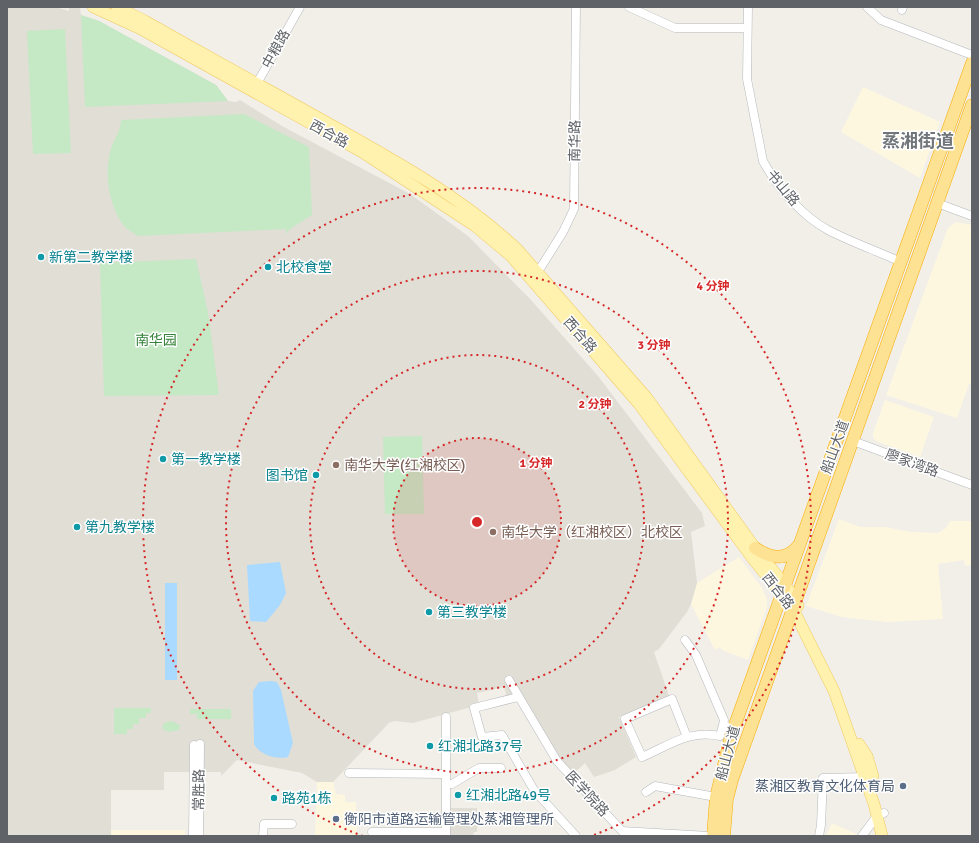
<svg xmlns="http://www.w3.org/2000/svg" width="979" height="843" viewBox="0 0 979 843" font-family="Signika,'Noto Sans SC',sans-serif">
	<style>
		.commercial { fill: #fef7e0 }
		.education { fill: #e1ded6 }
		.green { fill: #c5e8c5 }
		.water { fill: #aadaff }
		.lines { fill: none; stroke-linecap: round; stroke-linejoin: round }
		.minor-casing { stroke: #b5b8bc; stroke-width: 9 }
		.major-casing { stroke: #f2c960; stroke-width: 12 }
		.highway-casing { stroke: #f9ab00; stroke-width: 13 }
		.minor { stroke: #fff; stroke-width: 8 }
		.major { stroke: #fff2af; stroke-width: 11 }
		.highway { stroke: #fde293; stroke-width: 12 }
		.ring { fill: none; stroke: #d62828; stroke-width: 2; stroke-dasharray: 2 4 }
		.culture-dot { fill: #0f9aa8; stroke: #fff; stroke-width: 1.5 }
		.education-dot { fill: #8d6e63; stroke: #fff; stroke-width: 1.5 }
		.service-dot { fill: #5c6f8a; stroke: #fff; stroke-width: 1.5 }
		.labels { text-anchor: middle; dominant-baseline: central; stroke-width: 3; stroke-linejoin: round; paint-order: stroke }
		.street-label { font-size: 14px; fill: #5f6368; stroke: #fff }
		.culture-label { font-size: 14px; fill: #0d838f; stroke: #fff; text-anchor: start }
		.park-label { font-size: 14px; fill: #348238; stroke: #fff }
		.education-label { font-size: 14px; fill: #785e54; stroke: #fff; text-anchor: start }
		.service-label { font-size: 14px; fill: #4e5e75; stroke: #fff; text-anchor: end }
		.district-label { font-size: 18px; font-weight: bold; fill: #70757a; stroke: #fff }
		.centre { fill: #d62828; stroke: #fff; stroke-width: 2 }
		.ring-label { font-size: 12px; text-anchor: middle; font-weight: bold; fill: #d62828; stroke: #fff; stroke-width: 3; stroke-linejoin: round; paint-order: stroke }
	</style>
	<rect width="100%" height="100%" fill="#f1efe8"/>
	<path class="commercial" d="M863 87 940 122 920 178 841 132Z
		M956 222 972 225V384H969L957 418 886 395 948 228Z
		M885 400 934 417 920 457 876 441 873 437V433Z
		M839 519 860 527H885L911 532 938 533 946 528 950 521H972V565L965 566 964 560 938 564 943 619 888 622 842 617 806 606Z
		M739 557 762 588 767 599V607L748 660 722 650 720 647 715 650 691 604 697 583Z
		M317 782H333L336 794 345 795V802H356L357 836H315Z
		M832 823 856 834 855 836H826Z
		M111 830H185V836H111Z"/>
	<path class="education" d="M7 7H55L69 11V7H80L81 15 99 21 216 85 228 101 236 102 240 100 282 126 410 194 468 236 531 300 598 376 702 513 705 526 691 532 697 583 691 604 687 612 659 649 654 652 669 696 619 717 636 757 615 770 594 777 585 763 573 774 559 759 520 694 507 698 504 687 477 693 479 705 413 723 394 721 389 723 333 782H317L302 773 237 760 221 776V772H164V790H111V836H7Z
		M449 808H477V832H474L473 836H449Z"/>
	<path class="green" d="M81 15 99 21 216 85 228 101 85 107Z
		M65 29 71 153 33 154 27 31Z
		M244 114 309 147 312 215 290 229 286 234V229L137 236C134 232 128 231 124 226 108 205 104 173 111 149 114 139 121 130 121 120Z
		M196 259 208 312 219 395 104 396 100 263Z
		M422 436 424 514H385L383 437Z
		M114 708H151V713H146V718H139V724H133V729H127V734H114Z
		M190 709H231V719H197V714H190Z
		M171 721 180 725 179 730 168 732 162 728 164 723Z"/>
	<path class="water" d="M280 562 286 593 280 605 266 622 250 621 247 565Z
		M165 583H177V680H165Z
		M272 681 277 682 281 690 293 743 288 757C276 760 260 755 254 744L253 691 259 682Z"/>
	<g class="lines">
		<g class="minor-casing">
			<path id="minor" d="M629 7 675 28H747
				M748 7 747 79 763 161C777 187 802 216 828 230 851 242 877 251 901 262
				M867 7 881 20 972 55
				M902 10 903 7
				M255 87 300 7
				M937 203 972 216
				M541 267 563 232 574 209 576 7
				M853 441 972 485
				M685 640 696 655 724 720 723 725
				M509 680 557 761 622 831 709 836
				M518 697 474 708 482 737 502 735 534 790 576 836
				M687 737 672 699 625 719 642 757C668 746 690 729 720 736L723 725 734 728
				M349 773 446 774
				M446 784H452L479 768H501
				M646 792 655 786 716 797
				M372 832H446
				M193 836 194 745
				M199 836 200 744
				M263 836 264 824H292
				M446 836V717
				M819 836 821 825 823 778 866 777
				M862 836 877 816 884 813"/>
		</g>
		<g class="major-casing">
			<path id="major" d="M93 7 139 28 362 152 475 226 511 256 639 404 753 559 792 607 834 691 874 804 882 836
				M117 7 145 21C205 55 265 88 326 122 392 159 462 197 517 249L647 398 755 548 796 599 798 606
				M859 744 867 756 873 776"/>
		</g>
		<g class="highway-casing">
			<path id="highway" d="M755 548C770 558 786 562 799 545
				M713 836 716 797 731 736 972 63
				M724 836 727 799 732 780 972 105"/>
		</g>
		<use href="#minor" class="minor"/>
		<use href="#major" class="major"/>
		<use href="#highway" class="highway"/>
	</g>
	<circle cx="477" cy="522" r="84" fill="#d62828" fill-opacity=".12"/>
	<g class="ring">
		<circle cx="477" cy="522" r="84"/>
		<circle cx="477" cy="522" r="167"/>
		<circle cx="477" cy="522" r="251"/>
		<path d="M363 836A334 334 0 1 1 591 836"/>
	</g>
	<g class="culture-dot">
		<circle cx="41" cy="257" r="4"/>
		<circle cx="268" cy="267" r="4"/>
		<circle cx="163" cy="459" r="4"/>
		<circle cx="316" cy="475" r="4"/>
		<circle cx="77" cy="527" r="4"/>
		<circle cx="429" cy="612" r="4"/>
		<circle cx="430" cy="746" r="4"/>
		<circle cx="458" cy="795" r="4"/>
		<circle cx="274" cy="798" r="4"/>
	</g>
	<g class="education-dot">
		<circle cx="336" cy="465" r="4"/>
		<circle cx="493" cy="532" r="4"/>
	</g>
	<g class="service-dot">
		<circle cx="903" cy="786" r="4"/>
		<circle cx="336" cy="819" r="4"/>
	</g>
	<g class="labels">
		<g class="street-label">
			<text transform="translate(276 49) rotate(-61)">中粮路</text>
			<text transform="translate(329 134) rotate(29)">西合路</text>
			<text transform="translate(575 141) rotate(-89)">南华路</text>
			<text transform="translate(783 188) rotate(50)">书山路</text>
			<text transform="translate(580 335) rotate(49)">西合路</text>
			<text transform="translate(835 447) rotate(-70)">船山大道</text>
			<text transform="translate(912 463) rotate(20)">廖家湾路</text>
			<text transform="translate(778 591) rotate(52)">西合路</text>
			<text transform="translate(728 753) rotate(-75)">船山大道</text>
			<text transform="translate(199 790) rotate(-89)">常胜路</text>
			<text transform="translate(587 794) rotate(47)">医学院路</text>
		</g>
		<g class="culture-label">
			<text x="49" y="257">新第二教学楼</text>
			<text x="276" y="267">北校食堂</text>
			<text x="171" y="459">第一教学楼</text>
			<text x="308" y="475" text-anchor="end">图书馆</text>
			<text x="85" y="527">第九教学楼</text>
			<text x="437" y="612">第三教学楼</text>
			<text x="438" y="746">红湘北路37号</text>
			<text x="466" y="795">红湘北路49号</text>
			<text x="282" y="798">路苑1栋</text>
		</g>
		<g class="park-label">
			<text x="156" y="340">南华园</text>
		</g>
		<g class="education-label">
			<text x="344" y="465">南华大学(红湘校区)</text>
			<text x="501" y="532">南华大学（红湘校区）北校区</text>
		</g>
		<g class="service-label">
			<text x="895" y="786">蒸湘区教育文化体育局</text>
			<text x="344" y="819" text-anchor="start">衡阳市道路运输管理处蒸湘管理所</text>
		</g>
		<g class="district-label">
			<text x="918" y="141">蒸湘街道</text>
		</g>
	</g>
	<circle cx="477" cy="522" r="6" class="centre"/>
	<g class="ring-label">
		<text x="713" y="290">4 分钟</text>
		<text x="654" y="349">3 分钟</text>
		<text x="595" y="408">2 分钟</text>
		<text x="536" y="467">1 分钟</text>
	</g>
	<rect width="979" height="843" fill="none" stroke="#5f6368" stroke-width="16"/>
</svg>
